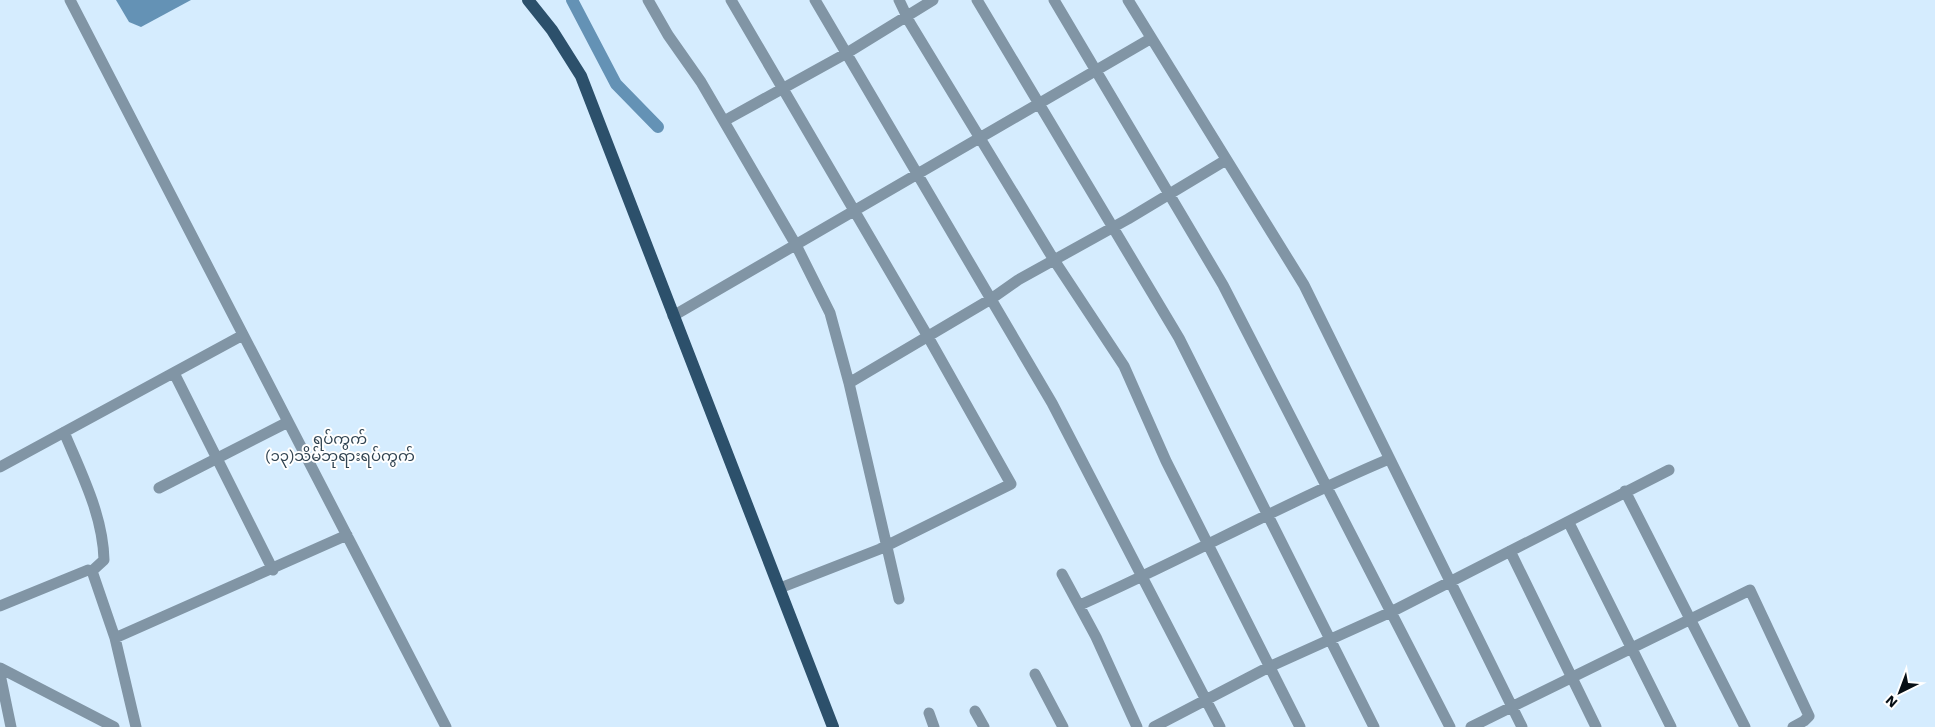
<svg xmlns="http://www.w3.org/2000/svg" width="1935" height="727" viewBox="0 0 1935 727" font-family="'Work Sans','Noto Sans Myanmar',sans-serif">
	<style>
		.water { fill: #6492b5 }
		.lines { fill: none; stroke-linecap: round; stroke-linejoin: round }
		.river { stroke: #6492b5; stroke-width: 12 }
		.minor { stroke: #8195a5; stroke-width: 11 }
		.major { stroke: #2c506b; stroke-width: 12 }
		.labels { text-anchor: middle; dominant-baseline: central; stroke-width: 4; stroke-linejoin: round; paint-order: stroke }
		.quarter-label { font-size: 15px; fill: #304351; stroke: #fff }
	</style>
	<rect width="100%" height="100%" fill="#d5ecfe"/>
	<path class="water" d="M116 0H191L141 27 129 22Z"/>
	<g class="lines">
		<path class="river" d="M572 0 616 84 658 127"/>
		<path class="minor" d="M70 0 446 727
			M648 0 668 35 701 82 796 245 830 313 849 383 899 599
			M731 0 927 335 1011 484 880 549 780 588
			M815 0 1052 403 1220 727
			M899 0 910 23 1054 260 1124 366 1166 461 1300 727
			M977 0 1179 338 1374 727
			M1054 0 1223 285 1450 727
			M1128 0 1304 285 1522 727
			M724 121 847 53 933 0
			M673 316 1150 39
			M174 373 273 570
			M849 383 991 299 1018 280 1128 219 1226 160
			M64 432C81 473 103 515 104 560L92 571
			M0 467 243 335
			M159 488 288 422
			M1625 491 1745 727
			M1569 523 1671 727
			M1510 551 1596 727
			M1062 574 1096 637 1137 727
			M1080 605C1184 559 1284 503 1389 459
			M0 606 88 570 92 571 115 638 136 727
			M115 638 347 535
			M0 668 114 727
			M0 674 11 727
			M1035 674 1063 727
			M975 711 984 727
			M929 713 934 727
			M1154 727 1269 667 1391 612 1669 470
			M1471 727 1750 590 1809 716 1804 721 1793 727"/>
		<path class="major" d="M528 0 552 30 581 76 833 727"/>
	</g>
	<g class="labels">
		<g class="quarter-label">
			<text x="340" y="439">ရပ်ကွက်<tspan x="340" dy="17">(၁၃)သိမ်ဘုရားရပ်ကွက်</tspan></text>
		</g>
	</g>
	<g transform="translate(1900 692) rotate(222)" stroke="#ffffff" stroke-width="4" paint-order="stroke">
	<path d="M0-4L9 19L0 12L-9 19Z" fill="#070f15"/>
	<text y="-8" font-size="14" font-weight="bold" text-anchor="middle" fill="#070f15">N</text>
	</g>
</svg>
